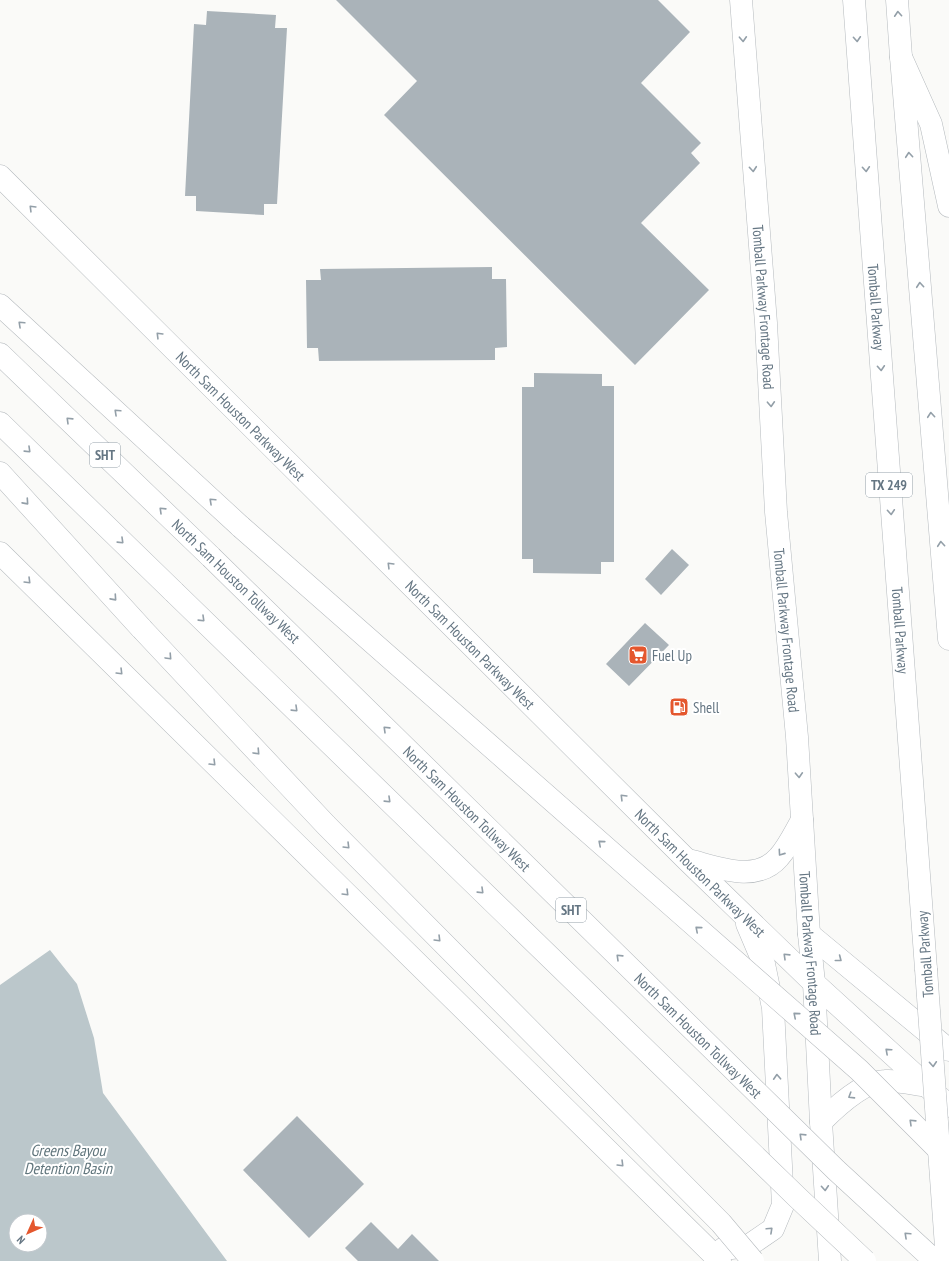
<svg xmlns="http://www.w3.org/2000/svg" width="949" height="1261" viewBox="0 0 949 1261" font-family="'PT Sans Narrow',sans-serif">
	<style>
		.water { fill: #bbc7cb; fill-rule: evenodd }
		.building { fill: #aab3b9 }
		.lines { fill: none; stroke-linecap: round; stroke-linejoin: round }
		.major-casing { stroke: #b5babe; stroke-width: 23 }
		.highway-casing { stroke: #b4b9bd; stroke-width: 23 }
		.major { stroke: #fff; stroke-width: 22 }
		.highway { stroke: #fff; stroke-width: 22 }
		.highway-bridge-casing { stroke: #b4b9bd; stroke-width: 23; stroke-linecap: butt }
		.highway-bridge { stroke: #fff; stroke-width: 22 }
		.oneway { stroke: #939fa8 }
		.labels { text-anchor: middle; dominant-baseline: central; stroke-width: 4; stroke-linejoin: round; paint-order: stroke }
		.shield { fill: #fff; stroke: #939fa8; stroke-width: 1 }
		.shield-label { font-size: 14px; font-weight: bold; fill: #657683 }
		.street-label { font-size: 15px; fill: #657683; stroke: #fff }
		.poi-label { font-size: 15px; fill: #657683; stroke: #fff; text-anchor: start }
		.water-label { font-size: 16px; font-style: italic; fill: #60757c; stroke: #fff }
	</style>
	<rect width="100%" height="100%" fill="#fafaf8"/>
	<path class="water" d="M50 950 77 984 94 1038 103 1093 227 1261H0V985ZM16 1221H40V1245H16Z"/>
	<path class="building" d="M336 0H658L690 32 641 83 701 143 691 153 700 163 641 223 709 290 635 365 384 115 417 81Z
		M207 11 276 15 275 28H287L277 204H264V215L196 211V196H185L194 24 206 25Z
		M492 267V279H506L507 347 495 348V360L319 361 318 348H307L306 280H321L320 269Z
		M534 373 602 374V386H614V562H601V574L533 573V559H522V387H534Z
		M672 549 689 565 661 595 645 579Z
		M645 623 669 645 629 686 606 664Z
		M297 1116 364 1184 309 1238 243 1170Z
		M371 1222 398 1249 412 1234 439 1261H358L345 1248Z"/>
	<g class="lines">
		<g class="major-casing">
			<g id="major">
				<path id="s1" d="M741 0 766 323 776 512 797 737 809 934 814 983 821 1122 830 1261"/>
				<path d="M897 0 901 57 931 124 949 206"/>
				<path id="s2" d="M0 176 687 860 814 983 949 1106"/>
				<path d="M0 553 720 1261"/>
				<path d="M688 860C717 867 756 884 779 857 788 847 795 832 802 820"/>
				<path d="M809 934 949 1050"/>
				<path d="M821 1122C835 1108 864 1081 885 1081 899 1080 913 1084 928 1086"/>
				<path d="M723 1249 748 1246 773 1229 783 1205 773 1008 764 964 747 924"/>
			</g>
		</g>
		<g class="highway-casing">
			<g id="highway">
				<path id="s3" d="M854 0 926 969"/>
				<path d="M901 57 949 639"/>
				<path d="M0 305 241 527"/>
				<path d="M0 354 211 557"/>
				<path d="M0 423 174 592"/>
				<path d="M0 473 142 629"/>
			</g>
		</g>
		<use href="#major" class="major"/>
		<use href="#highway" class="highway"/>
		<g class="highway-bridge-casing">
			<g id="highway-bridge">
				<path d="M241 527 859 1070 949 1160"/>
				<path id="s4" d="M211 557 836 1170 935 1261"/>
				<path d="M174 592 797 1197 865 1261"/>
				<path d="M142 629 326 825 721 1223 753 1261"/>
				<path d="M926 969 947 1261"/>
			</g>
		</g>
		<use href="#highway-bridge" class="highway-bridge"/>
	</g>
	<defs><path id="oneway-chevron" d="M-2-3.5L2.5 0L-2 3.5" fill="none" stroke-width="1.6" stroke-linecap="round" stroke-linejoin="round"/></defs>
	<g class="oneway">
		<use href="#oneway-chevron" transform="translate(898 14) rotate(-94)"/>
		<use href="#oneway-chevron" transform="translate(743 39) rotate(87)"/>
		<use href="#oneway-chevron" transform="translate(857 39) rotate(86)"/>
		<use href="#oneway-chevron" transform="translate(909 155) rotate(-95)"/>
		<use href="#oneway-chevron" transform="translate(753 169) rotate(85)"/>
		<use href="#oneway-chevron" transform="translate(866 169) rotate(86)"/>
		<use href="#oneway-chevron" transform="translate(32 208) rotate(-135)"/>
		<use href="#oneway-chevron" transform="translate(920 285) rotate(-95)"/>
		<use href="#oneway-chevron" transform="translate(21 324) rotate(-137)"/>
		<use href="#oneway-chevron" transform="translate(159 335) rotate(-135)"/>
		<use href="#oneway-chevron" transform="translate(881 368) rotate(86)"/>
		<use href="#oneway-chevron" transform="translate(771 404) rotate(87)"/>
		<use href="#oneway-chevron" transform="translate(117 412) rotate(-137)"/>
		<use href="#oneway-chevron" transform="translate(931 415) rotate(-95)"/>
		<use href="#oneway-chevron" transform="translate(69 420) rotate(-136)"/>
		<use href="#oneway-chevron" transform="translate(28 450) rotate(44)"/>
		<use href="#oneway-chevron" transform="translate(212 501) rotate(-137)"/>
		<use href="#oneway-chevron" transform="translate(26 502) rotate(48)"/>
		<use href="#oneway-chevron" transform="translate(162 510) rotate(-136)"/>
		<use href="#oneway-chevron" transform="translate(891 512) rotate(86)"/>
		<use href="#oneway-chevron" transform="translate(121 541) rotate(44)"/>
		<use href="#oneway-chevron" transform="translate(941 544) rotate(-95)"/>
		<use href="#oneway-chevron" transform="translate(390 565) rotate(-135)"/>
		<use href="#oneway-chevron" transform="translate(28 581) rotate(45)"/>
		<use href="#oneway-chevron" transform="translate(114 598) rotate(48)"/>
		<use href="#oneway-chevron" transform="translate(202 619) rotate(44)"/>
		<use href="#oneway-chevron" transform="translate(169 657) rotate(47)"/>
		<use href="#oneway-chevron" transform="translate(120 672) rotate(45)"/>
		<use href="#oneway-chevron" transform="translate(295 709) rotate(44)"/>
		<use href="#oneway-chevron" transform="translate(386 729) rotate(-136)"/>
		<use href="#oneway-chevron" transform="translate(257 752) rotate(47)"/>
		<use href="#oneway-chevron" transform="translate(213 763) rotate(45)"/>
		<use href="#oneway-chevron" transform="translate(799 775) rotate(87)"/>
		<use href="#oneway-chevron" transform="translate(623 797) rotate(-135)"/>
		<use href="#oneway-chevron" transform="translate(388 800) rotate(44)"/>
		<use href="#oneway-chevron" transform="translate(601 843) rotate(-139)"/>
		<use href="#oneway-chevron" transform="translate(347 846) rotate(45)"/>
		<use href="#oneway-chevron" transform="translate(781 853) rotate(125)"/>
		<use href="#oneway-chevron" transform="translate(481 891) rotate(44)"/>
		<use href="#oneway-chevron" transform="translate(346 893) rotate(45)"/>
		<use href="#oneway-chevron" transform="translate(698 929) rotate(-139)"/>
		<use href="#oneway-chevron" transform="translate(438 939) rotate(45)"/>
		<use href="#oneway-chevron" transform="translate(786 956) rotate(-136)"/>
		<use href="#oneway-chevron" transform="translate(619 957) rotate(-136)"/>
		<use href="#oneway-chevron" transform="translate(839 959) rotate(38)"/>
		<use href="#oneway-chevron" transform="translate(796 1015) rotate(-139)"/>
		<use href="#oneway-chevron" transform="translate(888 1051) rotate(-138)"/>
		<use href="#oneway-chevron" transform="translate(933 1064) rotate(86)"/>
		<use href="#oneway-chevron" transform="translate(777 1077) rotate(-93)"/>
		<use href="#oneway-chevron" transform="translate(851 1096) rotate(148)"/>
		<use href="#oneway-chevron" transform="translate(912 1122) rotate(-136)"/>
		<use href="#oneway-chevron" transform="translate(802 1136) rotate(-136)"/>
		<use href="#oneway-chevron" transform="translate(621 1164) rotate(45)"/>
		<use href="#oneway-chevron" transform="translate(825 1188) rotate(86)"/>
		<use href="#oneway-chevron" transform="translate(770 1230) rotate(-43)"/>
		<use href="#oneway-chevron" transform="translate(907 1235) rotate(-137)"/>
	</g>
	<defs>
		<g id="supermarket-square" transform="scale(1)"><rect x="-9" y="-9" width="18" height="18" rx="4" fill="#e4572e" stroke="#fff"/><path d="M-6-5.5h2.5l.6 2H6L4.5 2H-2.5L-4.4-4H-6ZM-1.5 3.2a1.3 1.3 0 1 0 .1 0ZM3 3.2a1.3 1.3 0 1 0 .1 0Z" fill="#fff"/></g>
		<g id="fuel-square" transform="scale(1)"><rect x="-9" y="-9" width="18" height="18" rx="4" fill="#e4572e" stroke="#fff"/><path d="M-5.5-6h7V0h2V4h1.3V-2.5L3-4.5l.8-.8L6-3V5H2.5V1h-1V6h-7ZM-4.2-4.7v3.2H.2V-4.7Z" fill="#fff"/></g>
	</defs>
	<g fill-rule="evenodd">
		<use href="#supermarket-square" x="638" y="655"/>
		<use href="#fuel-square" x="679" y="707"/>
	</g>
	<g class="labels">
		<g class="shield">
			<rect x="90" y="443" width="30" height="24" rx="3"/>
			<rect x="866" y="473" width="46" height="24" rx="3"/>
			<rect x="556" y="898" width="30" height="24" rx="3"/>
		</g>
		<g class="shield-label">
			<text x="105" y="455">SHT</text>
			<text x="889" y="485">TX 249</text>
			<text x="571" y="910">SHT</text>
		</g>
		<g class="street-label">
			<text stroke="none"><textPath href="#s1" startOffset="308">Tomball Parkway Frontage Road</textPath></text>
			<text stroke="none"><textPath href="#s3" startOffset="308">Tomball Parkway</textPath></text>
			<text stroke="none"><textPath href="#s2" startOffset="340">North Sam Houston Parkway West</textPath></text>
			<text transform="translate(236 581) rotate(44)">North Sam Houston Tollway West</text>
			<text stroke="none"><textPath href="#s1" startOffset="632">Tomball Parkway Frontage Road</textPath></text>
			<text stroke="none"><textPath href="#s3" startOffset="632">Tomball Parkway</textPath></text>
			<text stroke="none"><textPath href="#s2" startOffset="664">North Sam Houston Parkway West</textPath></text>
			<text stroke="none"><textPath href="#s4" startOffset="359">North Sam Houston Tollway West</textPath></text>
			<text stroke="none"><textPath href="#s2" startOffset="988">North Sam Houston Parkway West</textPath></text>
			<text stroke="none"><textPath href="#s1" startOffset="956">Tomball Parkway Frontage Road</textPath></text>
			<text transform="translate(925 954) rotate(-94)">Tomball Parkway</text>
			<text stroke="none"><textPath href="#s4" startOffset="683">North Sam Houston Tollway West</textPath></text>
		</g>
		<g class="poi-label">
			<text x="652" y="655">Fuel Up</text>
			<text x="693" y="707">Shell</text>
		</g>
		<g class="water-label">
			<text x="68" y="1150">Greens Bayou<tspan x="68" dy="18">Detention Basin</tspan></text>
		</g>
	</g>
	<g transform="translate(28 1233) rotate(225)"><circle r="19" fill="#ffffff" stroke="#c1c8cd"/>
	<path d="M0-3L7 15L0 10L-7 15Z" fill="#e4572e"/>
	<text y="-6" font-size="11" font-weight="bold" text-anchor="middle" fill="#657683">N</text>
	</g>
</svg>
